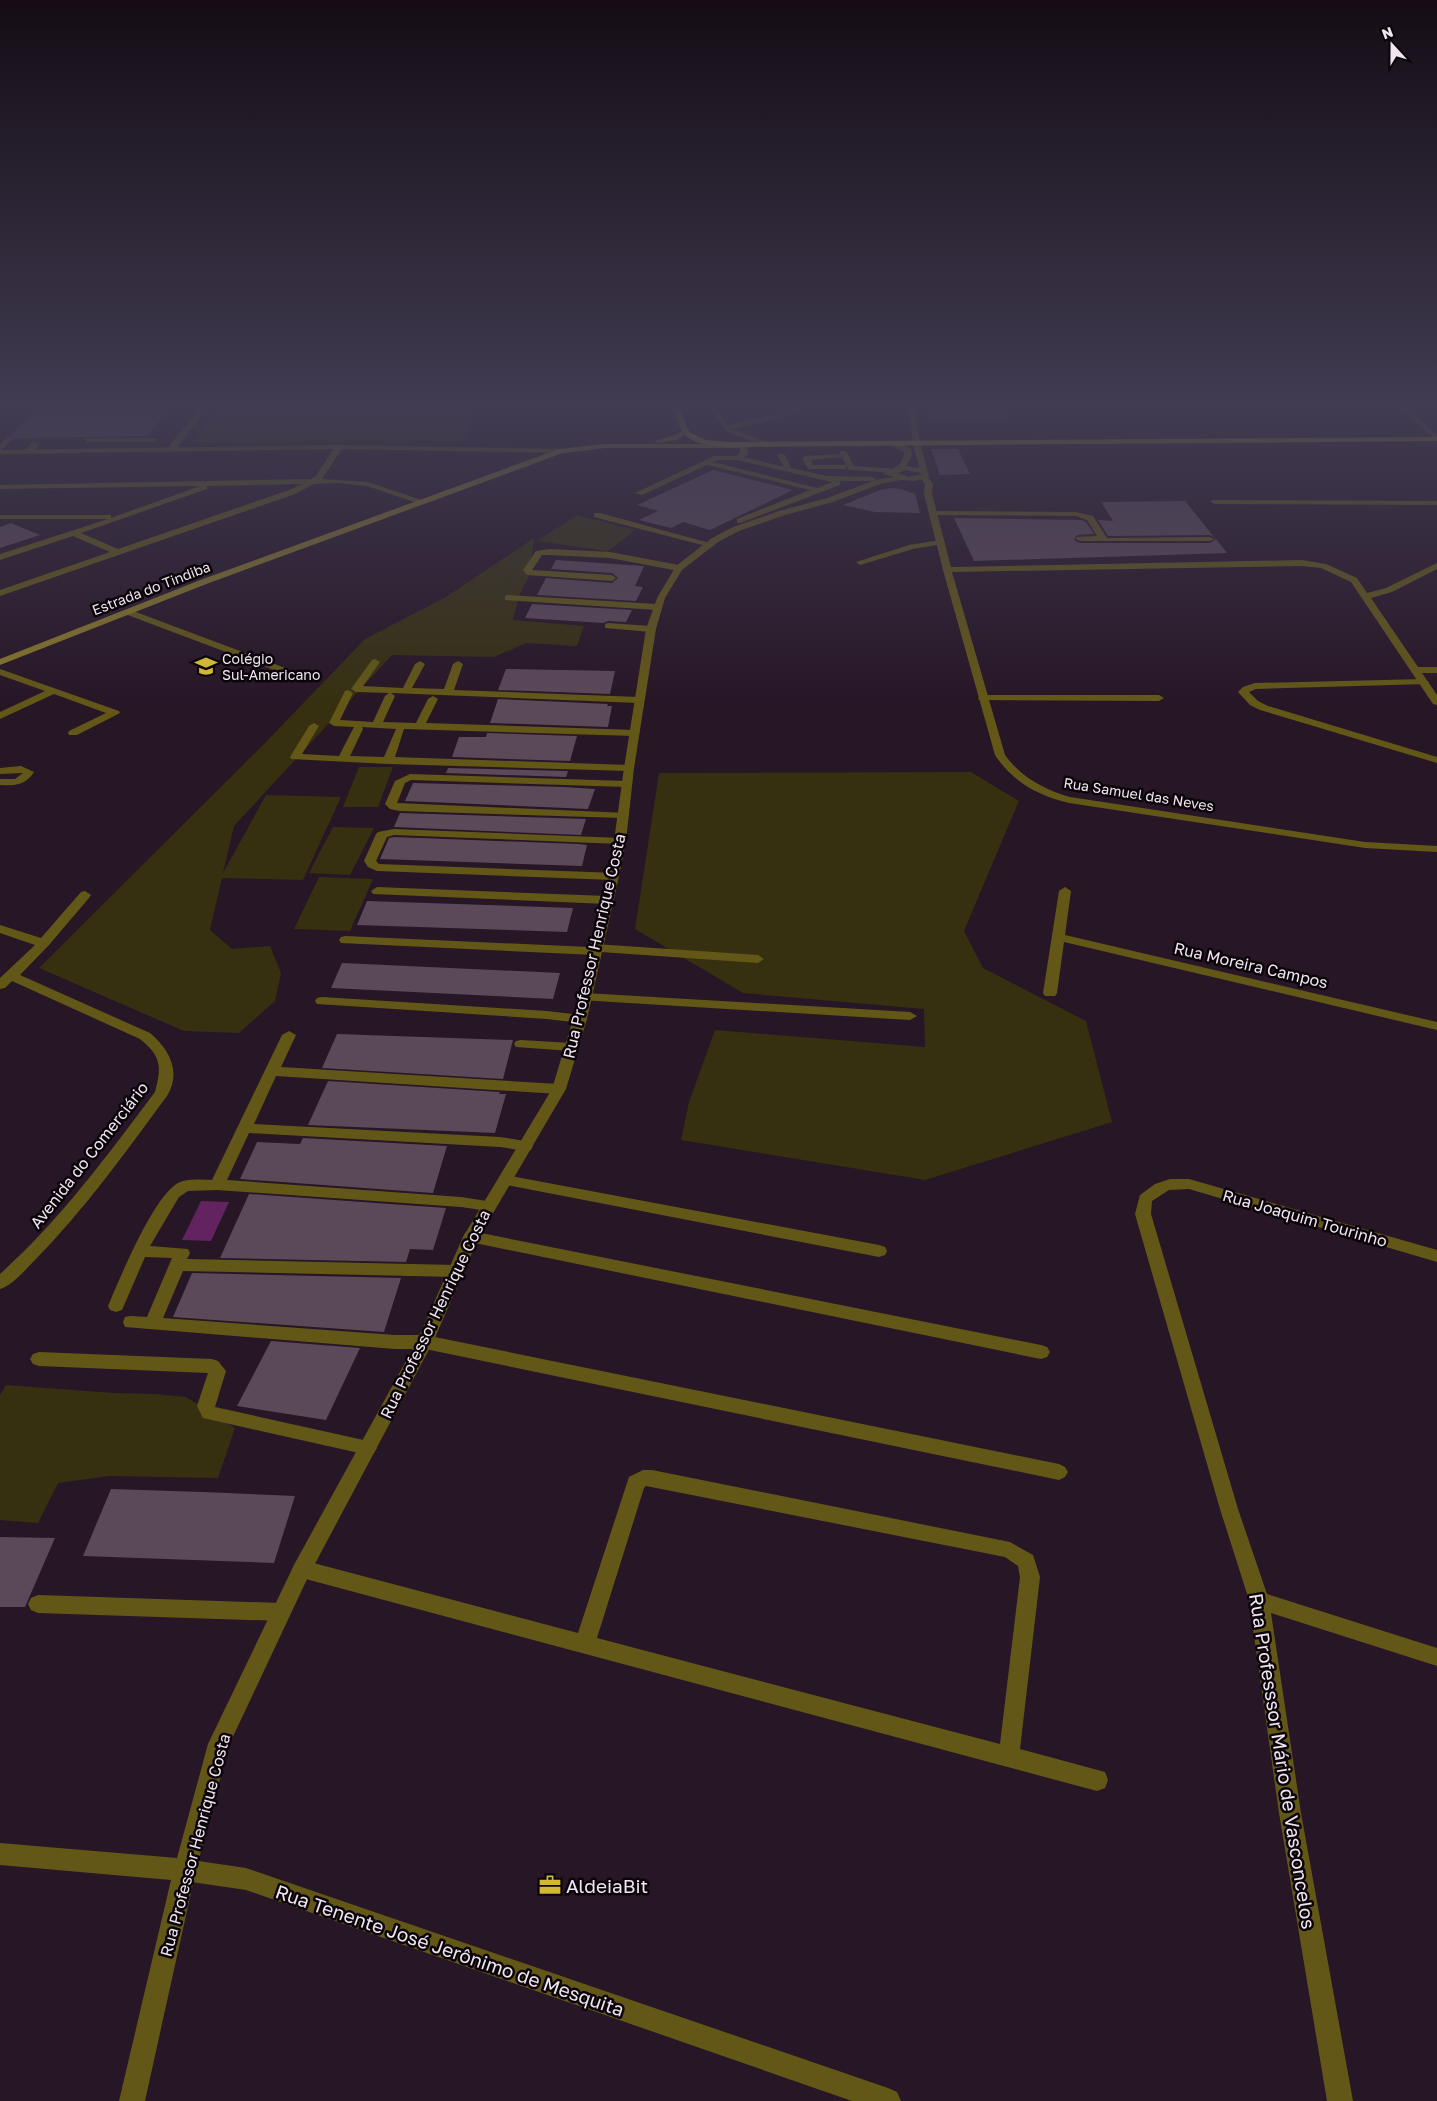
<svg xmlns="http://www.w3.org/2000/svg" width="1437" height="2101" viewBox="0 0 1437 2101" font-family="'Golos Text',sans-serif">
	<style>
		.green { fill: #363011 }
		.water { fill: #622360 }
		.building { fill: #5b4859 }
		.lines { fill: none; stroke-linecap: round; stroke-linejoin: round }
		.service { fill: #635718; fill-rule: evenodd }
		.minor { fill: #635718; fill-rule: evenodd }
		.tertiary { fill: #635718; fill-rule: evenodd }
		.secondary { fill: #877729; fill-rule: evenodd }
		.primary { fill: #a49025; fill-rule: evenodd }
		.labels { text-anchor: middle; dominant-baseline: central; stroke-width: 5; stroke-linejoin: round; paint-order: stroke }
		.far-street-label { font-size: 14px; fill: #f1e6f0; stroke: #0b050b }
		.far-poi-label { font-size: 14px; fill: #f1e6f0; stroke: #0b050b; text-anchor: start }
		.street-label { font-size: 16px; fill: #f1e6f0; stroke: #0b050b }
		.near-street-label { font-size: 19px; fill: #f1e6f0; stroke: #0b050b }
		.near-poi-label { font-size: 19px; fill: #f1e6f0; stroke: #0b050b; text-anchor: start }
	</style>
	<rect width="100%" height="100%" fill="#271626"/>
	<path class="green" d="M219 408H296L295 410H474L465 441 198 443 193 440Z
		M927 408H1007L1011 419H930Z
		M577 515 635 530 608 551 537 541Z
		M534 538 529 576 519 596 513 620 584 626 577 646 526 643 494 657 392 655 234 826 223 873 266 795 341 797 303 880 222 878 210 930 232 949 270 946 281 973 275 1001 239 1033 184 1031 39 968 265 743 365 639 446 597Z
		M359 767H393L378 807H343Z
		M971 772 1019 801 964 931 983 968 1086 1021 1112 1122 925 1180 681 1140 689 1102 715 1030 925 1047 924 1009 743 993 635 929 659 773Z
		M333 827 374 828 350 875 309 873Z
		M319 877 373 879 350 931 294 929Z
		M6 1385 114 1393 156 1394 186 1397 235 1428 218 1478 109 1476 58 1483 38 1523 0 1520V1395Z"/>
	<path class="water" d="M201 1201 229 1202 211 1241 182 1240Z"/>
	<path class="building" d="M168 409 147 436 16 438 11 435 36 410Z
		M931 449H958L970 474 940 475Z
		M713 470 793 490 710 530 683 522 671 528 639 520 658 511 637 505Z
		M890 488 901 489 915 494 920 513 875 512 843 505 880 490Z
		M1185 501 1214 537 1210 535 1108 536 1098 520 1113 521 1101 502Z
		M954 518 1081 520 1086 522 1094 534 1077 535 1074 540 1080 543H1210L1216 539 1227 553 974 561Z
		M11 523 40 535 0 548V527Z
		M556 560 644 566 635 586 643 587 636 601 537 595 546 578 612 583 618 578 612 573 551 569Z
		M532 604 632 610 626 622 608 621 603 623 525 618Z
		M506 669 615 671 610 694 498 690Z
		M498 699 608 704 607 706H612L608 727 490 723Z
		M487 733 577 736 570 761 452 757 459 737H486Z
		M448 768 568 771 566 777 446 773Z
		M413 783 564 787 595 789 588 809 405 801Z
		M400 813 586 819 581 835 394 827Z
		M394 837 578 844 587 845 582 866 380 859 389 838Z
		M367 901 573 908 567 932 357 925Z
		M342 963 560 973 553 999 331 988Z
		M337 1034 513 1040 503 1079 322 1068Z
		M328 1081 500 1092 499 1094H506L495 1133 308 1125Z
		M303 1138 447 1146 433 1193 240 1179 257 1142 300 1144Z
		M249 1194 446 1208 433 1250 410 1249 406 1262 220 1258Z
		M192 1273 401 1278 384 1332 173 1317Z
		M271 1341 360 1348 326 1420 237 1406Z
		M111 1489 203 1492 295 1496 274 1563 83 1556Z
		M0 1537 55 1538 25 1607H0Z"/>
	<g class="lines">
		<path class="service" d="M710 408H716L728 425 775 415 794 408H802L779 418 732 429 769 443V447H766L726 431Z
			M7 436 14 438 0 451V445Z
			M86 438H154L158 440 154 442H86Z
			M32 442 39 444 32 453H26L25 451Z
			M740 444 747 446 748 454 744 457 784 467 777 455 781 453 785 455 791 468 827 476 872 477 876 479 872 481H840V485L740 523H737V519L810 490 707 465 642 495 635 493 714 456H736L740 453ZM718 460H737L832 482 817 488 713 462Z
			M840 451H846L854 466 896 469 900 471 896 473 852 470H849L842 457 811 460 813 465H846V469H808L802 458 806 456 840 454Z
			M930 511 1076 512 1093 516 1107 538 1210 537 1214 539 1210 541H1080L1076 539 1077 537 1097 536 1087 520 1076 516 933 515H930Z
			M594 513H600L713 544 706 546 594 517Z
			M940 540 944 542 943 544 913 549 860 565 856 562 909 545Z
			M549 549 610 552 679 565 683 568 679 571 610 558 549 555H542L532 570 612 575 616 578 612 581 527 575 523 570 536 551Z
			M508 595 657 604 661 607 657 610 505 600V596Z
			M608 623 651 626 656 629 651 632 605 628V624Z
			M375 659 380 662 363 686 403 688 415 664 420 661 425 664 412 688 444 689 453 664 458 661 463 664 454 690 639 697 644 700 639 703 391 693 395 696 383 722 416 723 428 699 433 696 438 699 426 723 635 730 640 733 635 736 404 729 395 757 629 765 634 768 629 771 388 764 291 759 290 757 309 726 314 723 319 726 302 754 339 756 354 727 334 726 329 723 345 691 348 690 353 693 340 720 373 722 385 696 389 693 356 692 351 689 372 660ZM362 727 396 729 384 757 350 756 363 729Z
			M0 669 119 711 120 713 77 735H69L68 733 69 731 106 713 54 694 0 719V712L45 691 0 675Z
			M1424 679 1429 682 1427 684 1256 689 1249 692 1258 701 1268 706 1437 757V763L1260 710 1250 705 1238 692 1243 687 1255 683Z
			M983 695H1159L1164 698 1159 701 979 700 978 698Z
			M410 774 627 781 632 784 627 787 411 780 405 783 397 803 627 813 629 815 623 818 400 811 390 809 385 804 395 781Z
			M394 829 620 838 626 841 620 844 394 835 387 837 376 861 379 864 617 873 619 876 617 879 613 880 377 871 368 867 364 861 376 834 378 832Z
			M377 887 607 896 613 900 607 904 373 894 371 891Z
			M345 936 589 947 595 944 758 955 764 959 758 963 601 952 595 955 341 943 339 940 341 937Z
			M585 993 910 1012 917 1016 910 1020 580 1000 578 997Z
			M322 997 547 1011 580 1015 587 1019 580 1023 547 1019 317 1004 315 1001 317 998Z
			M289 1031 296 1035 281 1067 559 1084 564 1086 566 1089 564 1092 559 1094 276 1076 254 1124 500 1137 531 1142 533 1146 531 1150 526 1151 500 1147 249 1133 227 1180 461 1197 493 1202 496 1206 493 1210 488 1211 461 1207 217 1190 188 1191 179 1197 150 1246 188 1249 190 1253 187 1259 456 1265 462 1267 464 1271 462 1275 456 1277 183 1271 163 1318 395 1335H425L1059 1464 1065 1467 1068 1472 1065 1477 1059 1480 425 1349H395L125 1327 123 1322 125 1317 131 1316 147 1317 172 1258 145 1257 122 1310 116 1312 110 1310 108 1306C120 1278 153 1197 178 1183 187 1178 201 1180 212 1180L282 1035Z
			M521 1040 571 1043 576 1044 578 1047 576 1050 571 1051 516 1047 514 1044 516 1041Z
			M39 1352 212 1359 218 1361 226 1371 215 1407 368 1441 374 1443 377 1448 374 1453 368 1455 203 1418 197 1406 208 1373 39 1366 33 1364 30 1359 33 1354Z"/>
		<path class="minor" d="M201 408H207L175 450H169V446Z
			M909 408H915L920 445 913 443Z
			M1400 408H1407L1437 435V441Z
			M336 445 343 447 322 479 368 482 427 502 420 504 367 486 339 483 314 484 295 494 0 596V590L110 552 73 536 0 560V554L108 519H0V515H111V518L200 486 0 489V485L311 479 316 476ZM302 484 289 490 118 549 81 533 207 489V486Z
			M920 475H926L933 484 932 494 951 567 1302 560 1326 564 1357 578 1367 593 1386 588 1437 563V569L1392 592 1371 598 1418 667H1437V673H1422L1437 695V705L1433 704 1351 582 1321 568 1302 566 952 572 1005 755C1022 778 1044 789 1070 797L1365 842 1437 846V852L1365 848 1069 803C1037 795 1013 782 995 755L943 570 924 494 925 484 919 477Z
			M1212 500 1437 501V505L1215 504 1211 502Z
			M128 609 304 675 306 677 304 679H298L125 614 124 612Z
			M21 766 34 772C26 785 14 786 0 785V779H15L23 773 0 774V768Z
			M1065 887 1071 891 1065 935 1437 1022V1030L1064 942 1057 993 1055 996H1045L1043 993 1059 891Z
			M85 891 91 895 89 898 49 945 20 975 150 1033C169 1049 182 1072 167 1096 125 1153 84 1210 35 1260 25 1270 13 1285 0 1289V1274C60 1220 107 1156 155 1092 162 1066 161 1056 140 1039L12 981 5 988 0 989V978L35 945 0 933V925L41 938 81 892Z
			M506 1175 879 1245 885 1247 887 1251 885 1255 879 1257 501 1184 498 1180 501 1176Z
			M1170 1179H1189L1437 1250V1262L1189 1189 1169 1190 1152 1201 1151 1214 1238 1509 1267 1594 1437 1648V1666L1271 1613 1301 1813 1353 2101H1327L1279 1813 1249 1600 1220 1509 1135 1214 1140 1195 1155 1184Z
			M471 1231 1041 1345 1047 1347 1050 1352 1047 1357 1041 1359 465 1241 463 1237 465 1233Z
			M643 1470H652L1010 1542 1033 1555 1040 1577 1020 1749 1105 1772 1108 1780 1105 1788 1097 1791 302 1578 295 1575 292 1569 295 1563 302 1560 578 1633 627 1483 629 1477ZM646 1486 1005 1557 1018 1566 1020 1577 1000 1744 597 1638 644 1488Z
			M38 1595 281 1603 288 1606 291 1612 288 1618 281 1621 38 1613 31 1610 28 1604 31 1598Z
			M185 1859 246 1868 888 2088 897 2092 901 2101H852L246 1890 185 1881 177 1878 174 1870 177 1862Z"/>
		<path class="tertiary" d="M891 441H897L911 449 912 456 906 466 919 468 913 443 920 441 929 477 914 481 901 480 880 484 833 502 785 515 739 531 718 542 682 570 665 598 656 629 634 768 626 841 619 876 587 1019 566 1089 479 1237 433 1342 309 1575 229 1745 196 1870 145 2101H119L171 1880 0 1865V1843L177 1858 208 1744 295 1563 417 1341 463 1237 552 1089 573 1019 607 876 614 841 624 768 646 629 657 598 676 566 712 538 733 527 779 511 827 498 875 480 894 477 883 474C893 467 903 468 904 452L891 445ZM906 470 921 473 922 474 909 477 898 473Z
			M339 445 562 449 566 451 562 453 339 449 0 454V450Z"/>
		<path class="secondary" d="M684 430 690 431 677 440 658 443 654 441 672 436Z
			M605 444H740L744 446 740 448H605L563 453 209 583 0 665V659L203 579 559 449Z"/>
		<path class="primary" d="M674 408H680L689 432 706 440 729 442 1437 437V441L729 447C714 446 690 445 682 431 678 424 676 415 674 408Z"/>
	</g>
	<linearGradient id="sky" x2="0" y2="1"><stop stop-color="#150c15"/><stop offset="0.58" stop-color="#413c52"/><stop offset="1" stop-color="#413c52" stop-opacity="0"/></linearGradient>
	<rect width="1437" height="702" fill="url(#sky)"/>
	<defs>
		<g id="school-bare" transform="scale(1.725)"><path d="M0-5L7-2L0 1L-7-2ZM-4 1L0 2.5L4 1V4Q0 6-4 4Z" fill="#d0b736" stroke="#0b050b" stroke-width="2.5" paint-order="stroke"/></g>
		<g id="office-bare" transform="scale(1.725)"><path d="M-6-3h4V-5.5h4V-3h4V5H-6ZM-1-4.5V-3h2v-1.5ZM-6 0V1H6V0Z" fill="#d0b736" stroke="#0b050b" stroke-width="2.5" paint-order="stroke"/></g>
	</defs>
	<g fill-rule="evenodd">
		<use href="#school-bare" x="206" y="666"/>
		<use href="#office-bare" x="550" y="1885"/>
	</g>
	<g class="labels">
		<g class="far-street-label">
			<text transform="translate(151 588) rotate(-21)">Estrada do Tindiba</text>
			<text transform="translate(1139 794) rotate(9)">Rua Samuel das Neves</text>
		</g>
		<g class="far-poi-label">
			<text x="222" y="658">Colégio<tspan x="222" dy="16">Sul-Americano</tspan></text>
		</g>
		<g class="street-label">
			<text transform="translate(594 946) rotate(-77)">Rua Professor Henrique Costa</text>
			<text transform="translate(1251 965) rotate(13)">Rua Moreira Campos</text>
			<text transform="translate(89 1155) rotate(-52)">Avenida do Comerciário</text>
			<text transform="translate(1305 1218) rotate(16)">Rua Joaquim Tourinho</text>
			<text transform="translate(435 1314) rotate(-64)">Rua Professor Henrique Costa</text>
			<text transform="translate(195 1845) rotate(-75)">Rua Professor Henrique Costa</text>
		</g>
		<g class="near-street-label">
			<text transform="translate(1283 1761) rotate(81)">Rua Professsor Mário de Vasconcelos</text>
			<text transform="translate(450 1950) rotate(19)">Rua Tenente José Jerônimo de Mesquita</text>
		</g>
		<g class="near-poi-label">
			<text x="566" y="1885">AldeiaBit</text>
		</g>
	</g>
	<g transform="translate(1392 45) rotate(339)" stroke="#0b050b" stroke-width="4" paint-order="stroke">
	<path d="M0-4L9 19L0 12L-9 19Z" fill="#f1e6f0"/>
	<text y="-8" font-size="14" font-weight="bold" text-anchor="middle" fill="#f1e6f0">N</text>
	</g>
</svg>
